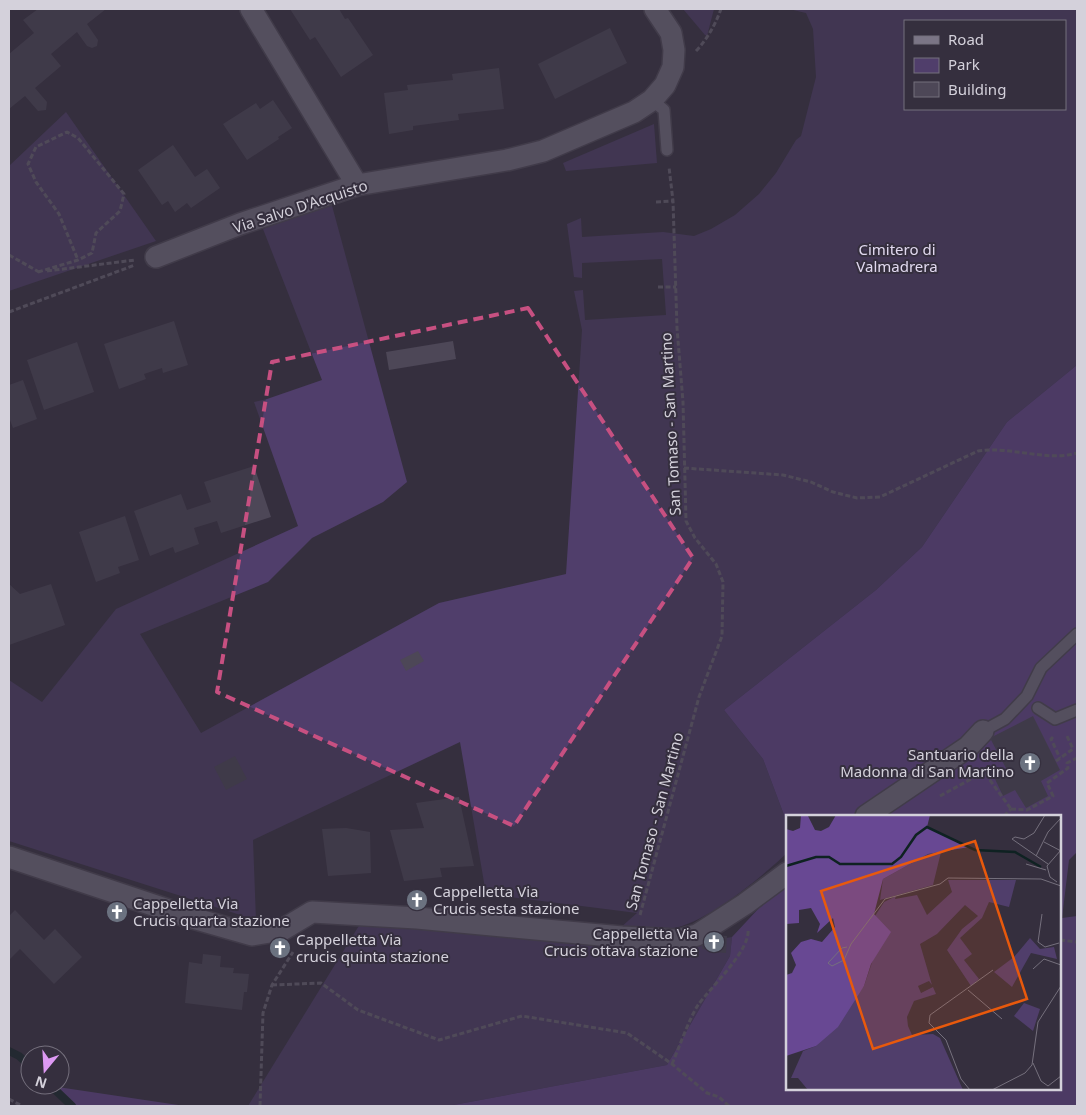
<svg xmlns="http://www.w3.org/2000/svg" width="1086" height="1115" viewBox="0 0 1086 1115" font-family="'Noto Sans',sans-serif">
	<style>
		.green { fill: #503e6b; fill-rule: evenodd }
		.forest { fill: #684893 }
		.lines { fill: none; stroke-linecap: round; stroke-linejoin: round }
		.stream { stroke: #0f2222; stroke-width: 8 }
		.building { fill: #4d4757 }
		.service-casing { stroke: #504b58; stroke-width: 14 }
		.minor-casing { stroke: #504b58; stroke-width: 24 }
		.path { stroke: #706b78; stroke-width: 3; stroke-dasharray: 5 2.5; stroke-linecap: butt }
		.service { stroke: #7b7586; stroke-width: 11 }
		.minor { stroke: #7b7586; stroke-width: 21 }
		.marked { fill: none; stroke: #c75081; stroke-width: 4; stroke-dasharray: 10 6; stroke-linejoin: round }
		.labels { text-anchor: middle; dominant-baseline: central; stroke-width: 4; stroke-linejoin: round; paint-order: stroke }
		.street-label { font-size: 15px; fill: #d4d1db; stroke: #352f3e }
		.park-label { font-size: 15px; fill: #e1d9ef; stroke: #352f3e }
		.poi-label { font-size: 15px; fill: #d4d1db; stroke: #352f3e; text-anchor: start }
		.inset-river { fill: none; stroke: #0f2222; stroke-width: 2.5 }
		.inset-road { fill: none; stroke: #75707d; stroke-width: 1 }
		.view { fill: #e8590c; fill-opacity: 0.15; stroke: #e8590c; stroke-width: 2.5 }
		.inset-edge { fill: none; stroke: #d4d1db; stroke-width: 2.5 }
	</style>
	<rect width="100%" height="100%" fill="#352f3e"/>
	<path class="green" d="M683 9H714L707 36 705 35Z
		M789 9H1077V365L1007 422 922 547 876 590 724 710 763 759 787 823V853C763 876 705 924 673 928 656 930 637 930 620 928L637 913 486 894 460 742 253 840 256 920 9 841V680L42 702 116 609 298 526 254 402 267 399 322 380 263 229 331 202 407 482 383 502 312 538 268 582 140 634 201 733 439 603 566 574 582 330 574 291 583 290 585 320 666 315 662 259 582 263V278L574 277 567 224 581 218 582 237 663 232 694 236 711 229 735 215 759 194 776 173 796 140 801 136 816 77 813 29 806 13ZM905 21H1065V109H905Z
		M66 112 156 241 9 291V166Z
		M654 124 657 163 566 171 563 163Z
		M360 924 686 945 732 937 730 956 667 1065 448 1106H248Z"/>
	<path class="forest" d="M1077 365V852L1069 860 1062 918 1077 916V1106H448L667 1065 730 956 732 937 787 878V1089H1060V816H787V823L763 759 724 710 876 590 922 547 1007 422Z
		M51 1086 185 1106H77Z"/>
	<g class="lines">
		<path class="stream" d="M9 1051 19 1056 30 1066
			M50 1085 72 1106"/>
	</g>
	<path class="building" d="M38 9H106L87 24 98 40 97 46 92 48 87 46 77 32 51 54 61 66 35 88 47 102 46 110 38 111 25 96 9 109V54L34 33 23 20Z
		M290 9H339L345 19 348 18 373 55 341 77 315 37 310 40Z
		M610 28 627 63 555 99 538 64Z
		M499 68 504 109 458 114 459 120 413 126V130L389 134 384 93 408 90 407 85 453 80 452 74Z
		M273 100 292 128 278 137 279 139 247 160 223 124 256 103 260 109Z
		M173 145 195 177 207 169 220 188 191 208 187 203 175 212 168 201 162 205 138 170Z
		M174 321 188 365 163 373 162 368 144 374 146 379 119 389 104 344Z
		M453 341 456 359 389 370 386 352Z
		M77 342 94 392 44 410 27 360Z
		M23 380 37 419 13 428 10 420H9V385Z
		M254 466 271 517 221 533 217 521 194 528 199 544 175 553 173 547 150 556 134 511 181 494 187 510 211 502 204 482Z
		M125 516 139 560 118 567 120 573 96 582 79 532Z
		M9 584 20 594 51 584 65 625 9 645Z
		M418 651 424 661 406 671 400 660Z
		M1033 716 1060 770 1041 781 1048 796 1026 808 1015 790 1003 796 995 779 1008 772 990 738Z
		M235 756 247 779 226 790 214 767Z
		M459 797 474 866 440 868 442 877 404 881 390 830 424 828 416 803Z
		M346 828 370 832 371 873 328 876 322 829Z
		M15 910 44 940 55 929 82 957 54 984 20 949 9 960V916Z
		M713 935 727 936 726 953 713 952V950L702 949V938H713Z
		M203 954 221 956 220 967 234 968 233 973 249 974 247 992H244L242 1010 185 1003 189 962 202 964Z"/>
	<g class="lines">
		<g class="service-casing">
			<path id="service" d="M652 100 664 110 667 150
				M1038 708 1055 719 1077 710
				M983 731 1005 719 1027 696 1041 668 1077 634"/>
		</g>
		<g class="minor-casing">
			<path id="minor" d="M251 9 357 185
				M156 257 240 224 357 185 507 160 543 151 634 112 652 100 665 85 673 67 674 50 671 33 655 9
				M866 816 968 747 983 731
				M9 857 189 917 252 935 282 930 312 912 417 918 622 937 678 940 697 935 745 904 787 873"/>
		</g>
		<path class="path" d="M696 51C708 38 715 25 721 9
			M656 202 673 201
			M9 255 39 272
			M47 271 135 260
			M38 272 78 260 92 253 96 233 120 211 124 194 78 138 67 132 36 147 28 164 36 182 59 214 78 260
			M658 287H676
			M9 312 135 265
			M684 468 783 475 811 482 833 492 857 498 880 497 978 451C1011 446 1047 462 1077 453
			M1053 737 1051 739 1060 758
			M1056 761 1073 749 1066 734
			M940 796 984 772 1011 809
			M1011 809 1027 810 1053 796 1047 783 1068 768 1067 763 1077 758
			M1004 816 1011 809
			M640 915 699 697 722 636 723 582 716 564 695 538 686 521 683 402 677 328 673 201 669 167
			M1060 940 1077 942
			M272 985 321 983 358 1010 439 1040 522 1016 627 1033 672 1064 707 1093 719 1097 729 1106
			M672 1064C679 1048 689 1019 698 1005 710 988 751 950 748 929
			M9 1099 22 1106
			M260 1106 263 1013 272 985 293 952"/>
		<use href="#service" class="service"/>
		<use href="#minor" class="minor"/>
	</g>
	<path d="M0 0H1086V1115H0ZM528 308 693 558 514 826 217 692 272 362Z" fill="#352f3e" fill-opacity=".55" fill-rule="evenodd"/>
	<path class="marked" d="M528 308 693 558 514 826 217 692 272 362Z"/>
	<defs>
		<g id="church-disc" transform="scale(1.125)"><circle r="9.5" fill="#6b7280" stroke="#352f3e"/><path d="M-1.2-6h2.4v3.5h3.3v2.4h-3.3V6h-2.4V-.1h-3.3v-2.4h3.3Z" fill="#fff"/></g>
	</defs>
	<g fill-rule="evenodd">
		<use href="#church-disc" x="1030" y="763"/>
		<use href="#church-disc" x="417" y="900"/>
		<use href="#church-disc" x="117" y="912"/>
		<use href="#church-disc" x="714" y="942"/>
		<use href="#church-disc" x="280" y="948"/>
	</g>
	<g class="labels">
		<g class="street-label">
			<text transform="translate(300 206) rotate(-18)">Via Salvo D'Acquisto</text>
			<text transform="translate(670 424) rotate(-93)">San Tomaso - San Martino</text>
			<text transform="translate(654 821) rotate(-75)">San Tomaso - San Martino</text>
		</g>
		<g class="park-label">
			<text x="897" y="249">Cimitero di<tspan x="897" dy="17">Valmadrera</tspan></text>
		</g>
		<g class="poi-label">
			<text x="1014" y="754" text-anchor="end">Santuario della<tspan x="1014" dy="17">Madonna di San Martino</tspan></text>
			<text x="433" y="891">Cappelletta Via<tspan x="433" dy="17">Crucis sesta stazione</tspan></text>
			<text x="133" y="903">Cappelletta Via<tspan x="133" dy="17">Crucis quarta stazione</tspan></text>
			<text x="698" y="933" text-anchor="end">Cappelletta Via<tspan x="698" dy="17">Crucis ottava stazione</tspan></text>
			<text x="296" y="939">Cappelletta Via<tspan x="296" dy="17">crucis quinta stazione</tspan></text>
		</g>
	</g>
	<g transform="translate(786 815)">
		<rect width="275" height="275" fill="#352f3e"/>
		<path d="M155 37 147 70 94 85 97 64 142 39ZM162 65H230L223 92 203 87 196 103 174 123 186 139 178 145 193 164 185 171 161 135 176 114 192 101 179 90 151 119 134 129 146 170 143 166 132 171 135 178 147 172 150 179 128 186 121 202 122 211 126 220 147 219 154 223 177 275H22L12 263H5L17 236 30 231 78 171 98 112 89 101 98 87 110 81 109 84 131 80 141 100 166 77ZM244 123 254 134 268 132 271 144 245 138 226 172 208 157 228 142ZM238 188 254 194 247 216 228 201Z" fill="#503e6b"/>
		<path d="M15 0 22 1 29 15 35 16 43 12 50 0H144L141 12 183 32 142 39 97 64 88 99 105 117 85 149 78 171 52 212 30 231 0 241V160L6 158 10 150 5 138 15 127 25 124 36 127 49 112 47 103 31 118 34 109 25 93 13 95V108L0 109V14L7 16 14 13Z" fill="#684893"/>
		<path class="inset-river" d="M0 51 30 42H43L54 49H106L115 42 130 20 141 12 189 35 229 37 255 52"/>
		<path class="inset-road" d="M259 0 248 18 238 24 229 22 226 24 262 49M258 27 275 36M250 41 262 17 275 3M240 49 260 55M271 67 264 62 261 51 275 35M256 99 252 127 259 132 273 128M275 117V146M61 132 56 133 42 148 46 151 58 145 65 129 99 84 154 69 162 63 255 64 275 71M247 154 258 144 275 150M182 175 216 204M144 200 143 208 160 225 175 264 184 275M144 200 207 155M247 248 255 266 262 271 275 261M206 275 239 258 246 250 252 207 275 171"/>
		<path class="view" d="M189 26 241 184 87 234 35 76Z"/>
		<rect width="275" height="275" class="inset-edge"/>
	</g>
	<rect width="1086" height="1115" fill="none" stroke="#d4d1db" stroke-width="20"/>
	<rect x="904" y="20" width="162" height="90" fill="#352f3e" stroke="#75707d"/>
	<rect x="914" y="36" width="25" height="8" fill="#7b7586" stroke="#75707d"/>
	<text x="948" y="45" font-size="15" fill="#d4d1db">Road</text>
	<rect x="914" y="58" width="25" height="15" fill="#503e6b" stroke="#75707d"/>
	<text x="948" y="70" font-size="15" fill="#d4d1db">Park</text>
	<rect x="914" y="82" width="25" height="15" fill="#4d4757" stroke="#75707d"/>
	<text x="948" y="95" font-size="15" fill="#d4d1db">Building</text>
	<g transform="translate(45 1070) rotate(198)"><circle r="24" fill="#352f3e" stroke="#75707d"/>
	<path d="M0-4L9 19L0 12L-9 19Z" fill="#dd99f3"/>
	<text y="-8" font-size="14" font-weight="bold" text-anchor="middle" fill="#d4d1db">N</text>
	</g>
</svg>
